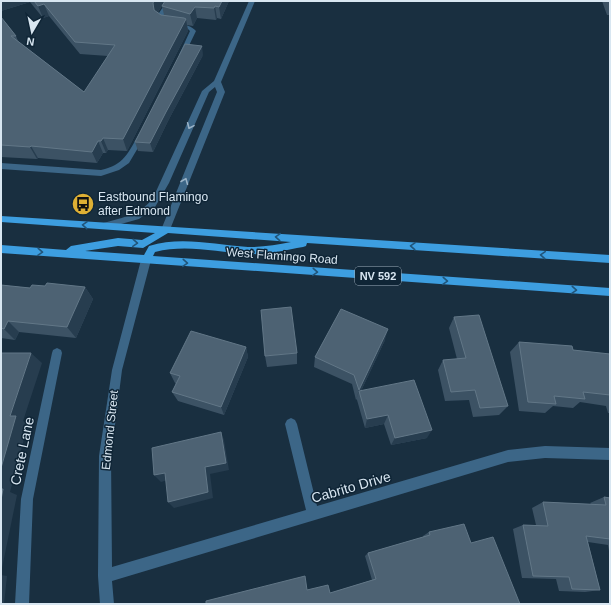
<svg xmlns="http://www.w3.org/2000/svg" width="611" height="605" viewBox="0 0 611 605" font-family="Arial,sans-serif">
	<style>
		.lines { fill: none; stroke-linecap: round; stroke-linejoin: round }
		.service { fill: #3c6687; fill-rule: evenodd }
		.minor { fill: #3c6687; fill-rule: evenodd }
		.primary { fill: #3d9ee0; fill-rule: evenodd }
		.wall { fill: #3c5264; fill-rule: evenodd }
		.shaded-wall { fill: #273d4f }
		.building { fill: #4d6273; stroke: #627787 }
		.oneway { stroke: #9ab3c7 }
		.oneway2 { stroke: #21557a }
		.labels { text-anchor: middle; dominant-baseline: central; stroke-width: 3; stroke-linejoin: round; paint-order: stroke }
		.shield { fill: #0f2536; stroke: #9cacb9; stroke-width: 1 }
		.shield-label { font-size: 11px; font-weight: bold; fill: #d8e6f1 }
		.poi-label { font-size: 12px; fill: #d8e6f1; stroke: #0f2536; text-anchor: start }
		.street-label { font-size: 12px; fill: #d8e6f1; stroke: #0f2536 }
		.near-street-label { font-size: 14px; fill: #d8e6f1; stroke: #0f2536 }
	</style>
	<rect width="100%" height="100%" fill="#192f40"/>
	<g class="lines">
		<path class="service" d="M167 1H173L163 16V19C173 26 187 21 196 31L184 56 179 55 190 31 187 28 164 25 157 20V16Z
			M139 134H143L145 136 129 163 119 170 101 176 1 169V163L101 170C124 165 128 153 139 134Z"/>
		<path class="minor" d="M249 1H255L221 82 225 92 169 232 166 233 161 230 217 92 215 87 209 92 169 183 155 207 139 219 103 229 100 228 99 226 100 224C119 218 140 216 153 198L202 91 214 81Z
			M146 256 149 257 151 260 122 370 111 456 112 567 306 510 285 424 287 420 291 418 295 420 297 424 317 506 508 450 545 446 610 448V460L545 458 508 462 112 581 114 604H100L98 576 99 456 112 370 141 260 143 257Z
			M57 348 61 350 62 353 33 499 29 604H15L21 499 52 353 53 350Z"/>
		<path class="primary" d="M1 216 610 255V263L307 243 306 246 303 247C285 250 267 255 248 254 216 252 186 244 155 252L153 256 610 288V296L1 253V245L66 250 71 246 118 238 142 240 155 233 1 222ZM168 233 291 242C277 245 263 247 248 247 214 245 182 236 149 246L144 255 85 251 118 246 143 248Z"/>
	</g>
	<path class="wall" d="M1 1H229L221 19 217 18 216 20 197 18 193 26 187 25 188 31 127 151 108 150 106 153H103L97 163 38 158 37 159 1 157V17L16 36 18 41 84 92 108 56 80 54 49 16 43 18 30 2 1 11ZM162 6 164 15H161L158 12Z
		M602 1H610V15H607Z
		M203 55 168 121 153 152 138 151 135 142Z
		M1 285 30 288 45 286 85 287 93 299 76 338 19 332 15 340 1 338Z
		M454 317 508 406 499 415 473 417 469 400 445 401 438 370 443 360 457 359 449 328Z
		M385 340 361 391 427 438 391 445 384 424 365 428 357 400V399L356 400 352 384 314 367 315 357Z
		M519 342 573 350 610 354V413H608L606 406 580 402 573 408 553 406 545 413 519 411 510 352Z
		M246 347 248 357 224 415 178 401 172 392 176 384 175 383 170 373Z
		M297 353V364L267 367 265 356Z
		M604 497 610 498V557L608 545 588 542 600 590 585 592 559 591 556 579 522 578 513 529 523 525H536L532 508 543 502 591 504 590 503Z
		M429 532 471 543 520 604H206L307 590 330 593 372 580 365 556 368 553 423 537V536Z"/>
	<path class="shaded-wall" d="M1 1H29L30 2 1 11Z
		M154 1H165L156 15 153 3Z
		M222 1H229L221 19 219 7Z
		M44 4 49 16 43 18 38 6Z
		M215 6 217 18 216 20 214 8Z
		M195 7 197 18 193 26 190 14Z
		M186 19 188 31 127 151 123 139Z
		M202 46 203 55 168 121 153 152 150 143 166 112Z
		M103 138 108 150 106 153 101 141Z
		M98 141 103 153 97 163 92 152Z
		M31 146 38 158 37 159 30 147Z
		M85 287 93 299 76 338 67 327Z
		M8 321 19 332 15 340 4 329Z
		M388 329 385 340 360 393 359 391 356 400 359 390Z
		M246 347 248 357 224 415 221 407Z
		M31 353 42 363 23 421 28 424 10 492 17 495 1 573V468L10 416Z
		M388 415 384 424 365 428 367 419Z
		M432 430 427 438 391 445 395 438Z
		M221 432 224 440 229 470 210 474 213 498 174 508 168 502 205 467Z
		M165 473 171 479 161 482 154 475Z
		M1 575 7 576 4 604H1Z"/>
	<path class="building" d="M34 1H154L153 3 154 10 161 15 184 18 186 19 123 139 103 138 101 141H98L92 152 31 146 30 147 1 145V17L16 36H11L84 92 115 45 75 42 44 4 38 6Z
		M165 1H222L219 7 215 6 214 8 195 7 190 14 162 6Z
		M185 44 202 46 166 112 150 143 135 142Z
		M47 283 85 287 67 327 8 321 4 329 1 328V285L30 288 32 285 45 286Z
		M291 307 297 353 265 356 261 310Z
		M341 309 388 329 359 390 354 375 315 357Z
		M479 315 508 406 480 408 475 390 451 392 443 360 466 358 454 317Z
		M191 331 246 347 221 407 172 392 180 376 170 373Z
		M519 342 572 346 573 350 610 354V395L583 392 585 399 554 396 556 404 528 402Z
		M1 353H31L10 416H16L1 468Z
		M414 380 432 430 395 438 388 415 367 419 359 391Z
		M221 432 226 463 205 467 208 492 168 502 165 473 154 475 152 448Z
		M1 489H3L1 500Z
		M604 497 610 498V539L586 536 600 590 572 589 569 577 533 576 523 525 548 526 543 502 606 505Z
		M464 524 471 543 493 537 520 604H206V601L305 576 307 590 328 585 330 593 376 579 368 553 430 535 429 532Z"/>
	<defs><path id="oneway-chevron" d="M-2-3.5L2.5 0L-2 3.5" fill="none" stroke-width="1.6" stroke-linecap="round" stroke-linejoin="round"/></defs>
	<g class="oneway">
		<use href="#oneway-chevron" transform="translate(190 126) rotate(114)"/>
		<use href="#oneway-chevron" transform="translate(185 181) rotate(-68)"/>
	</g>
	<g class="oneway2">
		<use href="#oneway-chevron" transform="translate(85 225) rotate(-176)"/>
		<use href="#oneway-chevron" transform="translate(278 237) rotate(-176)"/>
		<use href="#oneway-chevron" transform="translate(135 243) rotate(4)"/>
		<use href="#oneway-chevron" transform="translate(413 246) rotate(-176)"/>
		<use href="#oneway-chevron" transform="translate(40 252) rotate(4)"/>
		<use href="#oneway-chevron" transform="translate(543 255) rotate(-176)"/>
		<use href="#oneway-chevron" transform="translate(185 263) rotate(4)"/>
		<use href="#oneway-chevron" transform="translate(315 272) rotate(4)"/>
		<use href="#oneway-chevron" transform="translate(445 281) rotate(4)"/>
		<use href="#oneway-chevron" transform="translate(574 290) rotate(4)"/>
	</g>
	<defs>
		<g id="bus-disc" transform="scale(1.15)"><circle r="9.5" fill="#dfb034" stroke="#0f2536"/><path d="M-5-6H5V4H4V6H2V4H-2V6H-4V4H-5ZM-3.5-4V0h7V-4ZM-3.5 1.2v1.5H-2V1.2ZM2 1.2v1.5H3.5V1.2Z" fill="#111"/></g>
	</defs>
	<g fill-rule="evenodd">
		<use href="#bus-disc" x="83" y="204"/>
	</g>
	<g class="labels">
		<rect class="shield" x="355" y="267" width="46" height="18" rx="3"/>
		<g class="shield-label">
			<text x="378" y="276">NV 592</text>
		</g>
		<g class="poi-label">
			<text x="98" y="197">Eastbound Flamingo<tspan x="98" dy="14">after Edmond</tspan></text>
		</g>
		<g class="street-label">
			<text transform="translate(282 256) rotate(4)">West Flamingo Road</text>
			<text transform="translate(110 430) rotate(-84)">Edmond Street</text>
		</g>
		<g class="near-street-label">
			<text transform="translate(22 451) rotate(-78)">Crete Lane</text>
			<text transform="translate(351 487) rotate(-16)">Cabrito Drive</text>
		</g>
	</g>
	<rect width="611" height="605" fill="none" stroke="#d8e6f1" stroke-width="4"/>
	<g transform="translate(32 32) rotate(189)" stroke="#0f2536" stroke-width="3" paint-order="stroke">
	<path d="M0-3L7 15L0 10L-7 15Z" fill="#d8e6f1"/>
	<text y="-6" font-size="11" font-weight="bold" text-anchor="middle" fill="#d8e6f1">N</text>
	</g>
</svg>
